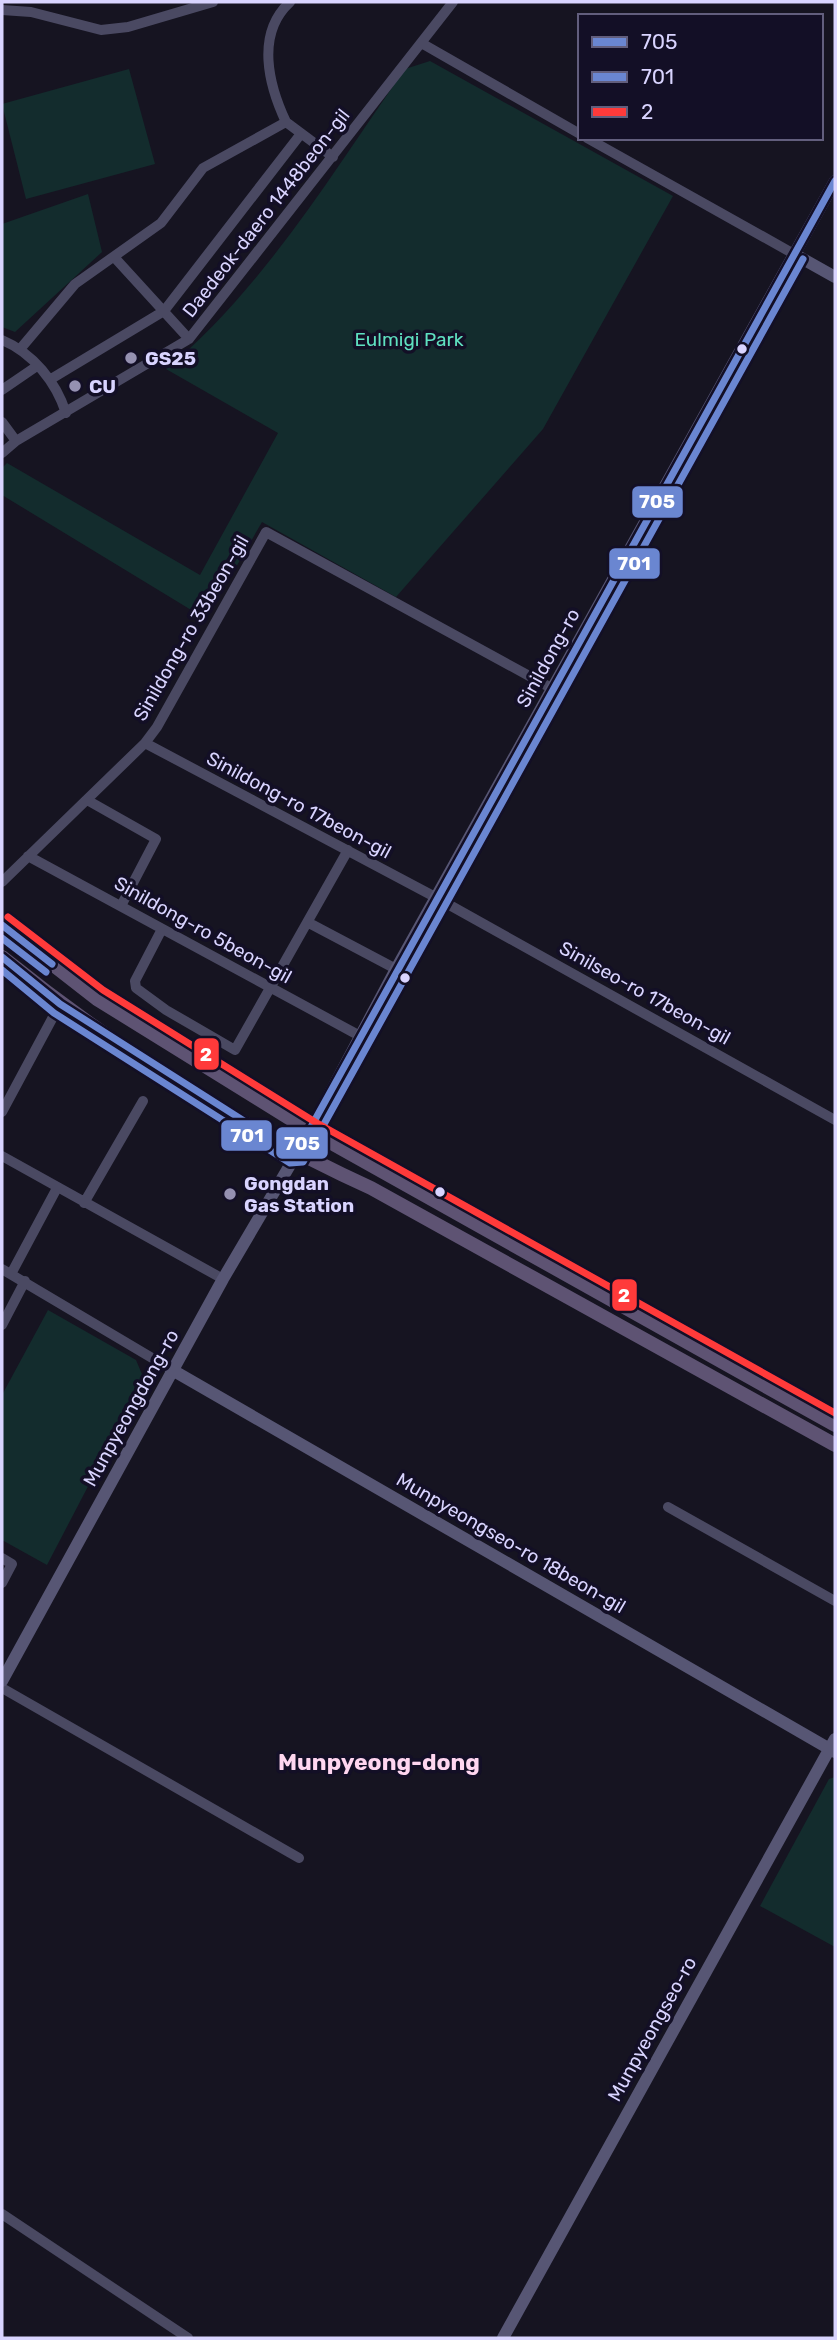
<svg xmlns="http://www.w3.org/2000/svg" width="837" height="2340" viewBox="0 0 837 2340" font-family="Rubik,sans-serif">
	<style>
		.green { fill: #132c2d }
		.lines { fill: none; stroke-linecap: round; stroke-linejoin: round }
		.street { stroke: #4a4962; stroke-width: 10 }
		.secondary { stroke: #575674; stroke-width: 12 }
		.primary { stroke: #5e5373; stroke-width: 14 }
		.bus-1-casing { stroke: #130f26; stroke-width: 12 }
		.bus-2-casing { stroke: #130f26; stroke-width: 12 }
		.bus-3-casing { stroke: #130f26; stroke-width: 12 }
		.bus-1 { stroke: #6a86d1; stroke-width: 7 }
		.bus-2 { stroke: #6a86d1; stroke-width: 7 }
		.bus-3 { stroke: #ff3a3a; stroke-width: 7 }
		.bus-dot { fill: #d9d4ff; stroke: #130f26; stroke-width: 2.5 }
		.poi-dot { fill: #9591b1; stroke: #130f26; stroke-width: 2.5 }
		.labels { text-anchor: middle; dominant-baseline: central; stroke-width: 7; stroke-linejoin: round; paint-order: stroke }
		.street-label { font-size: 19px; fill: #d9d4ff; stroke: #130f26 }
		.park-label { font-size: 19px; fill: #5fe0c0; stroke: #130f26 }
		.poi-label { font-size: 19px; font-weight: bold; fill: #d9d4ff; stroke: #130f26; text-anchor: start }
		.quarter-label { font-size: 23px; font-weight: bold; fill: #ffd6f0; stroke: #130f26 }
		.line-badge { stroke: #130f26; stroke-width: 2.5 }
		.badge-label { font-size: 19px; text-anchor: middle; font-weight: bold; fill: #fff }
	</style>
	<rect width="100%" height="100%" fill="#161421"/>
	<path class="green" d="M430 61 673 196 543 429 396 597 262 522 206 619 2 495V468L7 463 200 575 278 433 166 369C261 292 335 169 405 69Z
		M129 69 155 164 26 199 2 104Z
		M88 194 102 252 15 332 2 327V224Z
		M48 1310 136 1360 144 1379 47 1565 2 1540V1395Z
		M835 1777V1947L760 1906 829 1779Z"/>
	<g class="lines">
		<path class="street" d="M2 10 31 12 101 30 128 27 213 2
			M423 44 580 134
			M286 122C269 86 255 34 290 2
			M587 138 794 254
			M114 257 189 339
			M2 340C33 353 56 382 66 413
			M21 348 75 284 161 223 203 168 286 122 333 157
			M51 379 164 311 300 135
			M2 390 37 366
			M2 422 16 441
			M2 453 16 441 189 339 453 2
			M145 743 437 898 835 1120
			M87 800 156 839 122 904
			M28 856 360 1036
			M2 882 145 743 157 727 266 532 553 689
			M309 923 396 969
			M162 929 135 981 136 988 166 1010 235 1050 348 850
			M2 1112 60 1004
			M2 1156 223 1279
			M84 1203 143 1101
			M2 1269 174 1371
			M11 1274 57 1188
			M2 1325 25 1281
			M668 1507 835 1601
			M2 1558 12 1564 2 1583
			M2 1688 299 1858
			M2 2214 188 2338"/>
		<path class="secondary" d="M794 254 835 277
			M174 1371 835 1752
			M2 1681 223 1279 310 1131 396 969 835 181
			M503 2338 835 1739"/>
		<path class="primary" d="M2 925 97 999 310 1131 835 1425
			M2 957C114 1047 240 1128 371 1188L835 1445"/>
		<g class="bus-1-casing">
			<path id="bus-1" d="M2 925 52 964
				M2 957 60 1004 296 1154 835 181"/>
		</g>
		<g class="bus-2-casing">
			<path id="bus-2" d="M2 938 46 972
				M2 970 54 1013 290 1163 303 1162 803 259"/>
		</g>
		<g class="bus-3-casing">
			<path id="bus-3" d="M8 917 103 990 315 1122 835 1413"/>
		</g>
		<use href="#bus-1" class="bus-1"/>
		<use href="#bus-2" class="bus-2"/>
		<use href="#bus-3" class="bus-3"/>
	</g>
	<g class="bus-dot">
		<circle cx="742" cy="349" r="6"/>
		<circle cx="405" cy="978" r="6"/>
		<circle cx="440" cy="1192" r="6"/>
	</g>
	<g class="poi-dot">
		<circle cx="131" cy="358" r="7"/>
		<circle cx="75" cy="386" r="7"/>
		<circle cx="230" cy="1194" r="7"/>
	</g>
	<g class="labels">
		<g class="street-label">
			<text transform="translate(266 213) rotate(-52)">Daedeok-daero 1448beon-gil</text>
			<text transform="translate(191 628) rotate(-60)">Sinildong-ro 33beon-gil</text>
			<text transform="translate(548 658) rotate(-61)">Sinildong-ro</text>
			<text transform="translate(299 805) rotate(28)">Sinildong-ro 17beon-gil</text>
			<text transform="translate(203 930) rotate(29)">Sinildong-ro 5beon-gil</text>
			<text transform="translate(645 993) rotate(29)">Sinilseo-ro 17beon-gil</text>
			<text transform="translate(131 1408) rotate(-61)">Munpyeongdong-ro</text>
			<text transform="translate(511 1543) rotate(30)">Munpyeongseo-ro 18beon-gil</text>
			<text transform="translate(652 2029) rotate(-61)">Munpyeongseo-ro</text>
		</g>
		<g class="park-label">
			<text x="409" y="339">Eulmigi Park</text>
		</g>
		<g class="poi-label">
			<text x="145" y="358">GS25</text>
			<text x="89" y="386">CU</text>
			<text x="244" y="1183">Gongdan<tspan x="244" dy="22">Gas Station</tspan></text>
		</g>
		<g class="quarter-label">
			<text x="379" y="1762">Munpyeong-dong</text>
		</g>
	</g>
	<g class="line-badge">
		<rect x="631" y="485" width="53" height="34" rx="7" fill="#6a86d1"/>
		<rect x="608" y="547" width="53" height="33" rx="7" fill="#6a86d1"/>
		<rect x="193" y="1037" width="27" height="34" rx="7" fill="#ff3a3a"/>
		<rect x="220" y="1119" width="53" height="33" rx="7" fill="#6a86d1"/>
		<rect x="275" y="1126" width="54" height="34" rx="7" fill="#6a86d1"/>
		<rect x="611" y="1278" width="27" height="34" rx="7" fill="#ff3a3a"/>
	</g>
	<g class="badge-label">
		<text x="657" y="508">705</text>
		<text x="634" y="570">701</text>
		<text x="206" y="1061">2</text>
		<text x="247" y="1142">701</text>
		<text x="302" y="1150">705</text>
		<text x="624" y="1302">2</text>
	</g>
	<rect width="837" height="2340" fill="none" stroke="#d9d4ff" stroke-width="7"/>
	<rect x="578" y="14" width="245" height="126" fill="#130f26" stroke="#625e7d" stroke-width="2"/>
	<rect x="592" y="37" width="35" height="10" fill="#6a86d1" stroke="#625e7d" stroke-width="2"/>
	<text x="641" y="49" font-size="21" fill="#d9d4ff">705</text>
	<rect x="592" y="72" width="35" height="10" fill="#6a86d1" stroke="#625e7d" stroke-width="2"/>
	<text x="641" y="84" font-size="21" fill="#d9d4ff">701</text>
	<rect x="592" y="107" width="35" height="10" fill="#ff3a3a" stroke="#625e7d" stroke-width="2"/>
	<text x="641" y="119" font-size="21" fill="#d9d4ff">2</text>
</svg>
